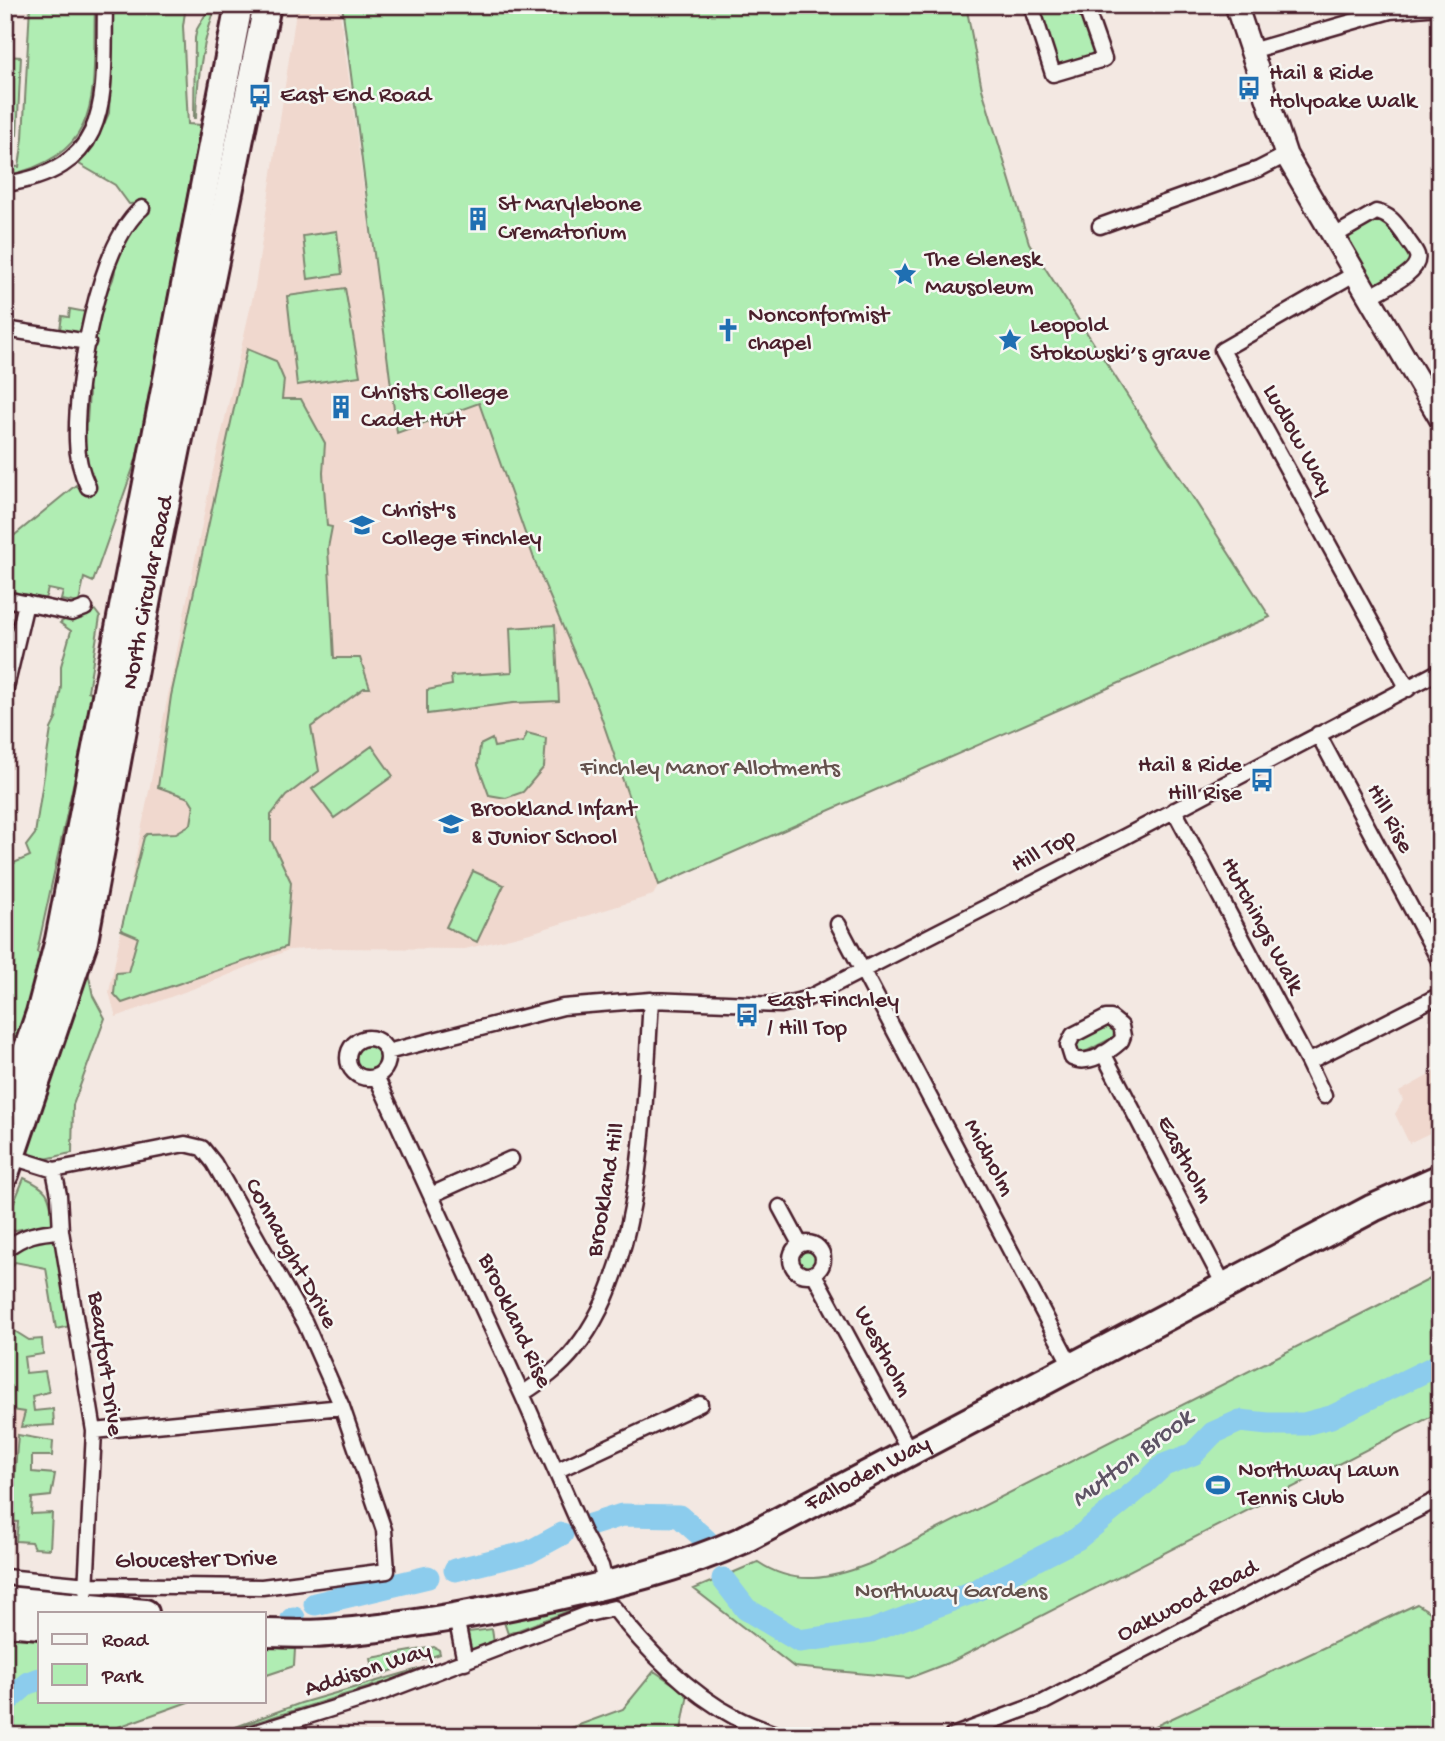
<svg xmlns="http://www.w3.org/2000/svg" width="1445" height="1741" viewBox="0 0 1445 1741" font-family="'Gochi Hand',sans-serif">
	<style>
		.built { fill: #f0d8ce }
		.green { fill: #b0edb3; stroke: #7d866f; stroke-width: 2 }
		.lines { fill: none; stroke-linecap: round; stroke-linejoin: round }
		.river { stroke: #8ccced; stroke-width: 23 }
		.street-casing { stroke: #4a1f2b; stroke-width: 19 }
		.secondary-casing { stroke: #4a1f2b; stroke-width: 26 }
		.highway-casing { stroke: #4a1f2b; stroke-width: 32 }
		.street { stroke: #f6f6f2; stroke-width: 14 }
		.secondary { stroke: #f6f6f2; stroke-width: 21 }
		.highway { stroke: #f6f6f2; stroke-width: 26 }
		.labels { text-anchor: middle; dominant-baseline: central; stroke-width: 5; stroke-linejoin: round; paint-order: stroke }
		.poi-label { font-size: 24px; fill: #4a1f2b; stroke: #f6f6f2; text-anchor: start }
		.street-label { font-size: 24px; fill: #4a1f2b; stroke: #f6f6f2 }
		.park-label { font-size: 24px; fill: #64524d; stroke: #f6f6f2 }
		.water-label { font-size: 26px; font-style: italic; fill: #5e5365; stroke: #f6f6f2 }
	</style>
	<rect width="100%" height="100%" fill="#f3e8e2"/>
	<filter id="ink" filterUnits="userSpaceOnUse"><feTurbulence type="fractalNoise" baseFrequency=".0143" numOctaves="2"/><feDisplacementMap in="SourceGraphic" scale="14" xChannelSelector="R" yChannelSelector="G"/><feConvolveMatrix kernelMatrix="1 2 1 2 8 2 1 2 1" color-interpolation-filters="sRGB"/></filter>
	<g filter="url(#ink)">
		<path class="built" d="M297 5H339L397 433 479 403 537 567 598 708 659 885 653 895 534 932 465 949 328 948 288 950 214 981 116 1017 109 992 210 484 255 287Z
			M1440 1069V1128L1409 1143 1395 1114 1403 1100 1399 1092Z
			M5 1409 25 1412 18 1435 12 1506 5 1505Z"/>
		<path class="green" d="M30 5H95C92 90 108 153 5 176V166L19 167 23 138Z
			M113 5H186L183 26 188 124 201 125 137 457 93 582 84 578 79 603 61 600 63 592 48 589 45 599 5 590V543L76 485 85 492 95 485 86 473 83 426 87 422 89 391 87 384 102 297C111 288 118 272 114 259L142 203 129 204 115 185 79 164 94 146 109 113Z
			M211 5H217C202 41 197 80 196 118H194L195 38 197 29Z
			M342 5H966L982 89 1029 243 1270 617 659 885 598 708 537 567 479 403 397 433Z
			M1031 5H1086L1104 59 1053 74Z
			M5 56 21 57 17 135 5 134Z
			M1375 216 1387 220 1412 255 1406 269 1375 287 1344 234Z
			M337 231 342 274 308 279 303 236Z
			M345 288 360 376 297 385 287 296Z
			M70 309 86 312 82 333 60 329 62 316 69 317Z
			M247 349 276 361 284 380 282 399H301L325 443 323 473 327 526 332 527 328 548 334 658H360L370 688H364L311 727 319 771 286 796 271 815V840L291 882 286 947 122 1003 114 994 116 973 128 972 138 937 121 930 144 837 147 834 176 833 191 824 194 806 189 798 158 787 171 696Z
			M94 609 100 617 88 691 93 693 37 952 44 957 26 1020 5 1079V867L30 856 26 846 35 834 51 729 56 719 61 687V666L71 631 60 623C72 613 80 619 94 609Z
			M555 625 559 701 513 703 427 714V690L452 685 451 676 512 672 510 628Z
			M527 733 546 738 544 767 523 792 506 798 489 795 478 765 480 745 492 739 494 747 523 742Z
			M372 746 393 776 334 818 312 789Z
			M473 871 504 885 477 942 446 927Z
			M87 967 93 996 105 1018 73 1105 72 1153C56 1155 40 1165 26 1154L25 1143 51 1081Z
			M1106 1022 1119 1031 1111 1045 1108 1040 1087 1051 1090 1056 1079 1057 1073 1041Z
			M354 1058a14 14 0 1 1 28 0a14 14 0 1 1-28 0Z
			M24 1178C51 1190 49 1195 54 1223L5 1232V1224Z
			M56 1239 70 1326 56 1329 46 1268 15 1262 5 1277C5 1238 24 1240 56 1239Z
			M795 1259a12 12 0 1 1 24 0a12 12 0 1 1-24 0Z
			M1440 1274V1412L953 1661 909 1678 794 1667 694 1589 758 1562C795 1587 831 1579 869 1564Z
			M5 1325 29 1340 42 1339 43 1354 24 1357 26 1373 45 1371 49 1392 32 1396 34 1411 53 1409 54 1425 21 1427 25 1412 5 1409V1357L8 1352 5 1351Z
			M18 1435 53 1441 52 1456H32V1472L55 1474 51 1496 32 1498 31 1514 52 1513 50 1549 34 1548 31 1542 16 1541 18 1522 5 1521V1505H12Z
			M587 1604 508 1634 504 1622Z
			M1417 1604 1440 1618V1736H1134Z
			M492 1629 494 1643 471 1650 468 1632Z
			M5 1630 40 1633V1701H191L93 1736H5Z
			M264 1647 295 1649 294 1666 264 1676Z
			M434 1647 439 1650 440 1654 374 1677 371 1658Z
			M422 1668 405 1676 211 1736 301 1703Z
			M654 1671 688 1694 680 1736H549L623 1709Z"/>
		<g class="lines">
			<path class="river" d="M590 1525 622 1515 679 1516 706 1540
				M455 1570 529 1552 562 1534
				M723 1579 746 1609 799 1641 871 1631 973 1592 1077 1539 1143 1485 1164 1465 1193 1454 1213 1433 1240 1421 1268 1424H1304L1331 1417 1440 1364
				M315 1604 428 1577
				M292 1619 294 1618
				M5 1703 28 1683 40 1679"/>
			<g class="street-casing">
				<path id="street" d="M1031 5 1053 74 1104 59 1085 5
					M1251 51 1390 11 1440 7
					M5 184C116 168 103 93 105 5
					M1100 226 1259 169 1286 155
					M1334 236 1376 212C1391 215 1396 224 1405 236 1408 242 1415 249 1417 255 1422 273 1382 289 1369 297
					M1356 273 1222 350 1408 689
					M5 329 88 342
					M88 487C81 472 77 457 77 441 75 384 97 245 142 208
					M5 599 72 613 85 608
					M5 692 26 603
					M1318 734 1440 962
					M1174 810 1308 1062 1440 995
					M838 924 1072 1367
					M1106 1018H1111L1121 1026 1123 1036 1121 1041C1109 1052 1088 1066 1072 1058L1068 1045 1073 1035Z
					M348 1058a20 20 0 1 1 40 0a20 20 0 1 1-40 0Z
					M387 1052 563 1007 651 1000 781 1005 806 999 1126 836 1440 671
					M1103 1053 1225 1287
					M1308 1062 1324 1096
					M376 1076 522 1394 583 1533 601 1566 606 1586
					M54 1170 59 1195 61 1231 94 1431 86 1591
					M431 1195 511 1159
					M780 1207 800 1244
					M791 1259a16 16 0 1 1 32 0a16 16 0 1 1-32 0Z
					M5 1250C23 1235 39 1232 61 1231
					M814 1274 910 1452
					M522 1394C542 1381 560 1368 575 1349 644 1264 644 1106 651 1000
					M94 1431 342 1407
					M556 1471 700 1404
					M5 1577 88 1585 262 1587 387 1571 384 1530 342 1407 305 1323 214 1163 202 1148 185 1144 54 1170 12 1157
					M456 1617 465 1662
					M244 1736 376 1695 584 1615 614 1608C645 1649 689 1693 735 1717 749 1725 766 1730 781 1736
					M952 1736 1044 1702 1205 1618 1440 1498"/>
			</g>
			<g class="secondary-casing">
				<path id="secondary" d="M1236 5 1286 155 1440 418"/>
			</g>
			<g class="highway-casing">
				<g id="highway">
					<path d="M5 1114 40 1013 59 940 239 5"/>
					<path id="s1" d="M5 1174 84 941 153 566 267 5"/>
					<path d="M5 1600 145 1613"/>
					<path d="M5 1622 40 1625"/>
					<path id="s2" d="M264 1633C285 1633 307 1635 328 1633 401 1628 473 1614 544 1599 613 1584 679 1569 743 1540L1373 1208 1440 1178"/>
				</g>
			</g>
			<use href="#street" class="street"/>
			<use href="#secondary" class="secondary"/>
			<use href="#highway" class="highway"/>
		</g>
	</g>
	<defs>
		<g id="bus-bare" transform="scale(1.89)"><path d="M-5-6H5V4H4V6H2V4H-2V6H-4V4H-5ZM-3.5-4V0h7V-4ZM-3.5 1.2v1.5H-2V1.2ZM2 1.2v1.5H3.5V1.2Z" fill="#1f6fb2" stroke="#f6f6f2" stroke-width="2.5" paint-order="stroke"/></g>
		<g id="building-bare" transform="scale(1.89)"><path d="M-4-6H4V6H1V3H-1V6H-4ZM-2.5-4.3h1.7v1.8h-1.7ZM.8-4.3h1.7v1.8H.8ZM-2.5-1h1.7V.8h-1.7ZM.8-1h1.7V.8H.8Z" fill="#1f6fb2" stroke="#f6f6f2" stroke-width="2.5" paint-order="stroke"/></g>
		<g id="sight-bare" transform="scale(1.89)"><path d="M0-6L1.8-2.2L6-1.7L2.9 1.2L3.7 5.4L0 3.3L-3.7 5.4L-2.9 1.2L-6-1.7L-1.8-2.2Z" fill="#1f6fb2" stroke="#f6f6f2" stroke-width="2.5" paint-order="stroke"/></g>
		<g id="church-bare" transform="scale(1.89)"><path d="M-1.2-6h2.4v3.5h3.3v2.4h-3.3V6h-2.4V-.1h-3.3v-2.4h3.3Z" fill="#1f6fb2" stroke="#f6f6f2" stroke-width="2.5" paint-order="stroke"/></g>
		<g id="school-bare" transform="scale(1.89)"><path d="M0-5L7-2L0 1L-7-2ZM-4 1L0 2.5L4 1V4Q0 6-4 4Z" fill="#1f6fb2" stroke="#f6f6f2" stroke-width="2.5" paint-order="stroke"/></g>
		<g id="stadium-bare" transform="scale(1.89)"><path d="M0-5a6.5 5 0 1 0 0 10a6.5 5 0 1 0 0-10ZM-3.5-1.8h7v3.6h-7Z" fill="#1f6fb2" stroke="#f6f6f2" stroke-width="2.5" paint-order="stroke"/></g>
	</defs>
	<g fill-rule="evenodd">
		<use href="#bus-bare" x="1249" y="88"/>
		<use href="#bus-bare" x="260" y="96"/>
		<use href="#building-bare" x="478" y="219"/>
		<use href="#sight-bare" x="905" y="274"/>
		<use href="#church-bare" x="728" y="330"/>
		<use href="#sight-bare" x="1010" y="340"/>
		<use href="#building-bare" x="341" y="407"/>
		<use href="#school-bare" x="362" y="525"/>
		<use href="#bus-bare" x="1262" y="780"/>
		<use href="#school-bare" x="451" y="824"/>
		<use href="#bus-bare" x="747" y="1015"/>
		<use href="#stadium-bare" x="1218" y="1485"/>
	</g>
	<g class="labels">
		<g class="poi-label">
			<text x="1269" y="74">Hail &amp; Ride<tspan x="1269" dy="28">Holyoake Walk</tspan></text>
			<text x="280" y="96">East End Road</text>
			<text x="498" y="205">St Marylebone<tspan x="498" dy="28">Crematorium</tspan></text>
			<text x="925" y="260">The Glenesk<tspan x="925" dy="28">Mausoleum</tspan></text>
			<text x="748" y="316">Nonconformist<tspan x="748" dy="28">chapel</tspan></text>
			<text x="1030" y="326">Leopold<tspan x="1030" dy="28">Stokowski’s grave</tspan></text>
			<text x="361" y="393">Christs College<tspan x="361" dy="28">Cadet Hut</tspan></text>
			<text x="382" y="511">Christ's<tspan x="382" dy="28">College Finchley</tspan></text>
			<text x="1242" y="766" text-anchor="end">Hail &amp; Ride<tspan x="1242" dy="28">Hill Rise</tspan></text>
			<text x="471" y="810">Brookland Infant<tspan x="471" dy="28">&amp; Junior School</tspan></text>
			<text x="767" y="1001">East Finchley<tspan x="767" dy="28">/ Hill Top</tspan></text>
			<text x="1238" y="1471">Northway Lawn<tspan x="1238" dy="28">Tennis Club</tspan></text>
		</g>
		<g class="street-label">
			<text transform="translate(1297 440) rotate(61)">Ludlow Way</text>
			<text stroke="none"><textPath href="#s1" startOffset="600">North Circular Road</textPath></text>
			<text transform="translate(1389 819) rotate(62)">Hill Rise</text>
			<text transform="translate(1044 852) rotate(-27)">Hill Top</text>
			<text transform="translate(1261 926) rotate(62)">Hutchings Walk</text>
			<text transform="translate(988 1158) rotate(62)">Midholm</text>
			<text transform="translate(1184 1160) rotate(62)">Eastholm</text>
			<text transform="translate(607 1190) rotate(-80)">Brookland Hill</text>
			<text transform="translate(290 1254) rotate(61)">Connaught Drive</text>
			<text transform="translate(514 1321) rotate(65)">Brookland Rise</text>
			<text transform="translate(882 1352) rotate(62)">Westholm</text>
			<text transform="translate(104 1364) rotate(82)">Beaufort Drive</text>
			<text stroke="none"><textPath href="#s2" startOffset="632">Falloden Way</textPath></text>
			<text transform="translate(196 1561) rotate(-1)">Gloucester Drive</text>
			<text transform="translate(1188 1602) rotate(-27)">Oakwood Road</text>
			<text transform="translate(368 1671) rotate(-18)">Addison Way</text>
		</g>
		<g class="park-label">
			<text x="710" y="769">Finchley Manor Allotments</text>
			<text x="951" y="1592">Northway Gardens</text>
		</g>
		<g class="water-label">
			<text transform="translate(1133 1460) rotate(-37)">Mutton Brook</text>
		</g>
	</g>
	<rect width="1445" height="1741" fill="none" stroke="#f6f6f2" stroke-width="28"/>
	<rect x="14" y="14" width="1417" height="1713" fill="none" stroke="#4a1f2b" stroke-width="2.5" filter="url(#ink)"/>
	<rect x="38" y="1612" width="228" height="91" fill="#f6f6f2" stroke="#b1a0a2" stroke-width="2"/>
	<rect x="52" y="1634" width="35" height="10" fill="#f6f6f2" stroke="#b1a0a2" stroke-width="2"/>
	<text x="102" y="1646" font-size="21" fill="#4a1f2b">Road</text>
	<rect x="52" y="1664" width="35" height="21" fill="#b0edb3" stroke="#b1a0a2" stroke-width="2"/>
	<text x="102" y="1682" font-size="21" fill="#4a1f2b">Park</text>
</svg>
